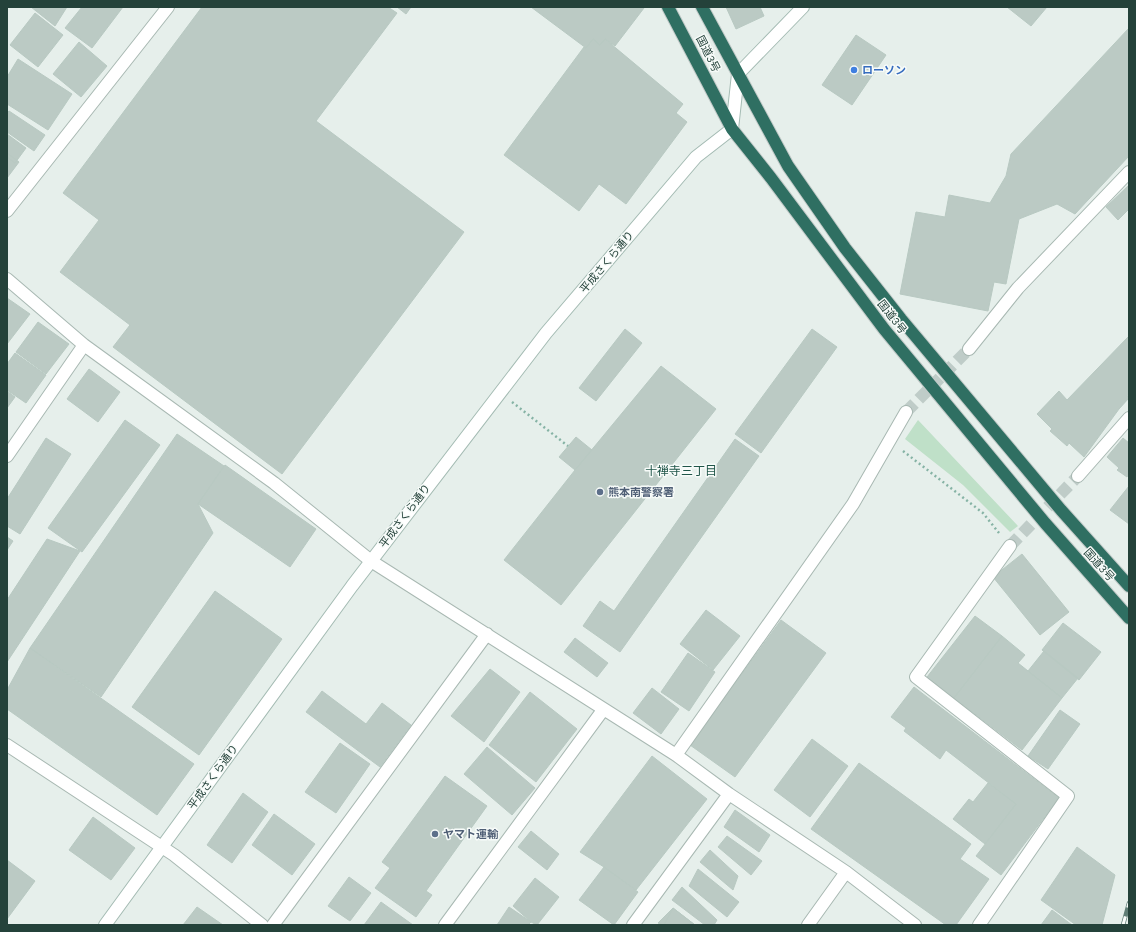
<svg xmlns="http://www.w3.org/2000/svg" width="1136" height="932" viewBox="0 0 1136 932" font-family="'Work Sans','Noto Sans JP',sans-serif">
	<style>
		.green { fill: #bfe0c8 }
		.building { fill: #bbcac4; stroke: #b8c9c2 }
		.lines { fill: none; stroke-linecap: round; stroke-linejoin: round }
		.street-tunnel { stroke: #bfccc8; stroke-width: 12; stroke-dasharray: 12 6; stroke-linecap: butt }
		.street-casing { stroke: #a8b8b2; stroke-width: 14 }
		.secondary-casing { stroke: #a4bbb3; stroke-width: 14 }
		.highway-casing { stroke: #c2cac8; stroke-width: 14 }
		.path { stroke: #86b3a5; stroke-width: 2.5; stroke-dasharray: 2 3; stroke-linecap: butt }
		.street { stroke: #fff; stroke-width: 12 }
		.secondary { stroke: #fff; stroke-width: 12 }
		.highway { stroke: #2f6f62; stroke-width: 12 }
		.rail-casing { stroke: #5f7d75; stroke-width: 4.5 }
		.rail { stroke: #f7fbf9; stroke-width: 3; stroke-dasharray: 9; stroke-linecap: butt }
		.shop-dot { fill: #3f7fe0; stroke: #f7fbf9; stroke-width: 1.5 }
		.service-dot { fill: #5c6f8a; stroke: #f7fbf9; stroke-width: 1.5 }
		.labels { text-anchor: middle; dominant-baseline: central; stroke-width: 3; stroke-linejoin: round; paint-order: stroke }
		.street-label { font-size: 11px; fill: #24423a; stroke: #f7fbf9 }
		.shop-label { font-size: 11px; font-weight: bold; fill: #366cbe; stroke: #f7fbf9; text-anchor: start }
		.service-label { font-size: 11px; font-weight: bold; fill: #4e5e75; stroke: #f7fbf9; text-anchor: start }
		.neighbourhood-label { font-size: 12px; fill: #1f5548; stroke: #f7fbf9 }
	</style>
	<rect width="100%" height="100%" fill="#e6efeb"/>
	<path class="green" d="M918 420 1018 526 1010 532 963 485 905 439Z"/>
	<path class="building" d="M31 7H67L55 26Z
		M82 7H123L92 48 65 28Z
		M202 7H388L397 13 316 121 464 232 282 474 113 347 130 325 60 272 99 220 63 193Z
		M397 7H411L406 14Z
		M531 7H643L644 8 615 46 605 39 600 45 593 39 586 48Z
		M726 7H760L764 16 736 29Z
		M1007 7H1047L1031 26Z
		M35 13 63 35 38 67 10 45Z
		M1129 28V156L1075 214 1057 204 1019 219 1006 284 994 282 988 311 900 294 916 212 945 217 949 195 990 203 1006 176 1011 154Z
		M856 35 886 55 852 105 822 85Z
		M593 39 600 45 605 39 683 104 676 113 687 122 626 204 599 184 579 211 504 155 584 47 586 48Z
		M79 42 107 66 81 97 53 74Z
		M18 59 72 94 48 130 7 104V77Z
		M9 111 45 135 34 151 7 132V113Z
		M7 134 26 148 15 163 7 157Z
		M7 153 19 162 7 178Z
		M1129 185V209L1118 220 1106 207Z
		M7 298 30 314 7 344Z
		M38 322 69 344 46 374 16 352Z
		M625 329 642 343 596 401 579 388Z
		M812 329 837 347 761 453 735 434Z
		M1129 336V393L1127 396 1129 398 1119 409 1084 457 1069 443 1067 446 1050 431 1052 429 1037 414 1059 391 1067 400Z
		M15 353 46 375 26 403 7 390V364Z
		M661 366 716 409 561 605 504 560 575 470Z
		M89 369 120 392 98 422 67 399Z
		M7 391 15 397 7 408Z
		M125 420 160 445 82 552 48 528Z
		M177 434 224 466 198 504 213 533 101 697 30 648Z
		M576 437 592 450 575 470 559 457Z
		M46 438 71 454 20 534 7 526V499Z
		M1123 438 1129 443V476L1128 475 1127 477 1117 470 1119 468 1107 457Z
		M735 439 759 456 620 652 583 626 600 601 614 611Z
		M225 465 316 529 290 567 198 504Z
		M1129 486V524L1110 510Z
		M7 537 13 541 7 550Z
		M47 539 80 551 7 662V600Z
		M1022 554 1069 612 1040 635 993 577Z
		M215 591 282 639 199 755 132 707Z
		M706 610 740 636 713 670 680 644Z
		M975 616 1002 636 954 698 927 677Z
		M781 620 826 653 735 777 690 745Z
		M1063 623 1101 652 1079 680 1042 650Z
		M1002 636 1025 655 1018 663 1062 698 1022 750 954 698Z
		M575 638 608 663 597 677 564 652Z
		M30 648 194 764 157 815 7 709V690Z
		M1044 651 1078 678 1062 698 1028 671Z
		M688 653 715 672 689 711 661 692Z
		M490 669 520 692 484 742 451 716Z
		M914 687 1059 798 1001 875 976 856 1016 804 946 750 940 759 904 731 906 728 891 717Z
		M652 688 679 709 661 734 633 713Z
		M322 691 366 724 382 703 411 725 380 767 306 712Z
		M530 692 577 729 536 782 489 745Z
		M1060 710 1080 724 1048 769 1028 756Z
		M812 739 848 766 810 817 774 790Z
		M340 743 370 764 336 813 305 792Z
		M487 747 535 788 512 815 464 774Z
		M652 756 707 799 636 890 604 867 580 852Z
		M859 763 971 844 960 859 989 879 956 925H946L811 829Z
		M445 776 487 806 426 891 432 895 416 917 375 888 390 868 382 862Z
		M988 783 1016 804 985 844 953 819 969 799 973 802Z
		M243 793 268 812 232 863 207 845Z
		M735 810 770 835 759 852 724 827Z
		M274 814 315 844 292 875 252 845Z
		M93 817 135 848 111 880 69 850Z
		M531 831 559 854 547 870 518 847Z
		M727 836 762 861 751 875 718 847Z
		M1077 847 1115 875 1102 925H1076L1041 900Z
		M710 850 738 876 733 890 700 862Z
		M7 860 35 881 7 919Z
		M604 867 638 892 614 925 579 900Z
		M698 869 739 902 727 917 689 886Z
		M349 877 371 893 350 921 328 906Z
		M535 878 559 897 537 925 531 922 513 906Z
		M682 887 717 920 714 925H705L672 900Z
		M381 902 413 925H364Z
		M197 907 223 925H183Z
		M509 907 531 922 528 925H497Z
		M673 908 695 925H664Z
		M673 908 695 925H662L658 923Z
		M1052 910 1072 925H1041Z"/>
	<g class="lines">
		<path class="street-tunnel" d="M906 412 969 349
			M1010 546 1078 476"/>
		<g class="street-casing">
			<path id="street" d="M7 211 168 7
				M7 279 84 345 274 483 371 561 676 755 729 794 846 872 915 925
				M969 349 1018 288 1129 172
				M7 456 84 345
				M1078 476 1129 418
				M7 745 174 855 262 925
				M676 755 853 504 906 412
				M273 925 487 634
				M445 925 603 710
				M633 925 729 794
				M808 925 846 872
				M979 925 1068 796 916 677 1010 546"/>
		</g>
		<g class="secondary-casing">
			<path id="secondary" d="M105 925 352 586 546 333 696 157 732 129 738 74 803 7"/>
		</g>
		<g class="highway-casing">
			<path id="highway" d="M668 7 732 129 771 178 884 329 1045 523 1129 618
				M702 7 788 166 845 248 901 319 1061 510 1129 586"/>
		</g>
		<path class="path" d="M512 402 568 446
			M903 451 983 513 999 533"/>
		<use href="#street" class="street"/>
		<use href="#secondary" class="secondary"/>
		<use href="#highway" class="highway"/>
		<g class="rail-casing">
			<path id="rail" d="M1123 925 1129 903"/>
		</g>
		<use href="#rail" class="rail"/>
	</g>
	<circle class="shop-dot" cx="854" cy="70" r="4"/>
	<g class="service-dot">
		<circle cx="600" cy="492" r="4"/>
		<circle cx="435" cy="834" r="4"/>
	</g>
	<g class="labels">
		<g class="street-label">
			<text transform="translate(708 54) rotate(63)">国道3号</text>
			<text transform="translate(607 262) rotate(-50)">平成さくら通り</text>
			<text transform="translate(892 317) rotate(52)">国道3号</text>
			<text transform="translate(405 516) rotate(-53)">平成さくら通り</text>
			<text transform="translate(1099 565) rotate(48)">国道3号</text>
			<text transform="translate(213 777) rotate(-54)">平成さくら通り</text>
		</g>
		<g class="shop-label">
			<text x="862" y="70">ローソン</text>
		</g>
		<g class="service-label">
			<text x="608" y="492">熊本南警察署</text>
			<text x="443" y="834">ヤマト運輸</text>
		</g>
		<g class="neighbourhood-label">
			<text x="681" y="471">十禅寺三丁目</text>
		</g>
	</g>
	<rect width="1136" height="932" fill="none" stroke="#24423a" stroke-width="16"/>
</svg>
